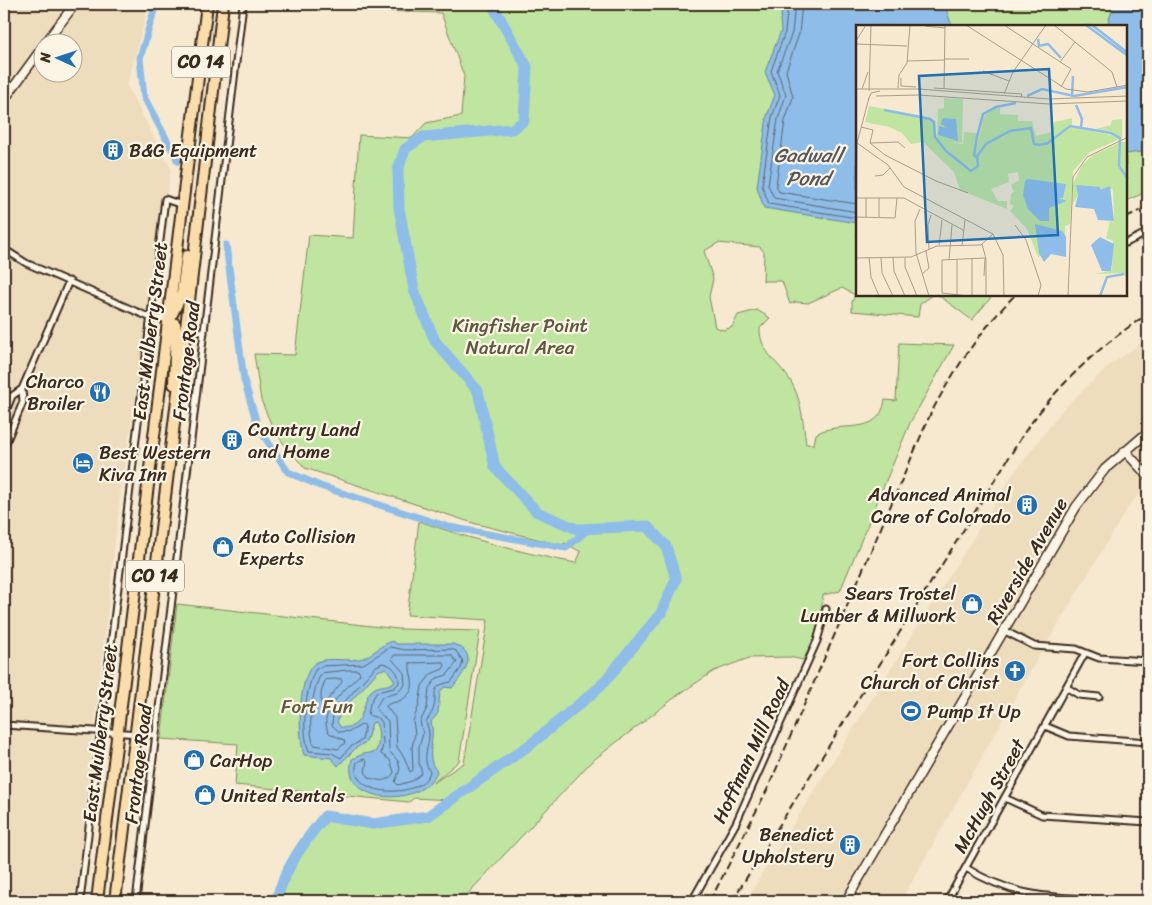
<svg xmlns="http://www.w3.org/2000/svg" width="1152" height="905" viewBox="0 0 1152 905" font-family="Sriracha,sans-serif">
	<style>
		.built { fill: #eeddbd; fill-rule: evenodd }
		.green { fill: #c0e5a0; stroke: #7e885f }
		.water { fill: #8dbde8; stroke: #6c8297; fill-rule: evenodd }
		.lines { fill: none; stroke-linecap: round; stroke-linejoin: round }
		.shore { stroke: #5c656f; stroke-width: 1 }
		.canal { stroke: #8dbde8; stroke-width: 7 }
		.river { stroke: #8dbde8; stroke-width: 11 }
		.street-casing { stroke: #3b2a1e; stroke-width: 9 }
		.secondary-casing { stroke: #3b2a1e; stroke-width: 11 }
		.highway-casing { stroke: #3b2a1e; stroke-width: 14 }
		.street { stroke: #fcf5e5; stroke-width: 5 }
		.secondary { stroke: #fcf5e5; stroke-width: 8 }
		.highway { stroke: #faddab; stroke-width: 10 }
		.rail { stroke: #3b2a1e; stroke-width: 2; stroke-dasharray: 8 4; stroke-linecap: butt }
		.labels { text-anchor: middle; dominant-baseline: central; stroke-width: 4.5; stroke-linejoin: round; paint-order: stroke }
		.shield { fill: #fcf5e5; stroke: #75675a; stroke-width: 1 }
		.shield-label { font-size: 18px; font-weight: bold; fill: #3b2a1e }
		.poi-label { font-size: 19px; fill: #3b2a1e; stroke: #fcf5e5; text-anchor: start }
		.park-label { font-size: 19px; fill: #5c593e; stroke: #fcf5e5 }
		.street-label { font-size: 19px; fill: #3b2a1e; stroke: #fcf5e5 }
		.water-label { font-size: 20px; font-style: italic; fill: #54565b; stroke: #fcf5e5 }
		.inset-river { fill: none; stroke: #8dbde8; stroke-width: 2.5 }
		.inset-road { fill: none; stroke: #ab9d88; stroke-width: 1 }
		.view { fill: #1f6fb2; fill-opacity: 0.15; stroke: #1f6fb2; stroke-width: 2.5 }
		.inset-edge { fill: none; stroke: #3b2a1e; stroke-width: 2.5 }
	</style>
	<rect width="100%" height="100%" fill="#f6e9cf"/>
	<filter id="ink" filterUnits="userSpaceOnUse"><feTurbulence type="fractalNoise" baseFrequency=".02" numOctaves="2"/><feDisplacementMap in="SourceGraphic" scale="10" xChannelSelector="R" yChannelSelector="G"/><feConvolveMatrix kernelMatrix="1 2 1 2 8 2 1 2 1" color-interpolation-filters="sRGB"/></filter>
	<g filter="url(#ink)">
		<path class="built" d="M4 4H149L127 86 171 169 121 489 75 901H4ZM42 42H72V72H42Z
			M1148 338V486L1130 504 1028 675 901 901H745L1014 473 1064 408 1110 365Z"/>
		<path class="green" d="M376 4H1148V191L1126 201V26H857V295H933L920 304 918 317 852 311V302L855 295 842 288 808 303 796 302 790 304 782 281H763L764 252 760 247 718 243 704 251 713 279 709 297 715 327 723 330 732 327 738 315 757 310 770 318 760 328C759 351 779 363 790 380 802 399 803 423 806 444H814L816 434C840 419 879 439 885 400L896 401 899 343 954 345 910 423 840 591 823 595C821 619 816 638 803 660L789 657 749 658 714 671 678 695 591 762 461 901H276C285 868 303 843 325 816L373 824 428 816 450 800 414 798 409 802 235 785 238 744 161 739 177 604 398 629 480 631 459 761 433 783 464 763 488 620 407 615 419 521C470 539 522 553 576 563L581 552 565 543 561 545 473 523 305 468 283 443 272 426 261 400 254 354 295 355 309 235 353 238 359 135 412 138 426 123 461 116 464 76 441 13 379 11Z
			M938 295H993L972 320Z"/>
		<path class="water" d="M784 4H944L952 26H857V223L764 208 757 187 767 116 775 95 765 72 781 31 780 20Z
			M1114 4H1148V151L1126 154V26H1107Z
			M393 641 397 644H453C481 653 463 674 452 688L444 687 440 692 438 713 431 722C436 739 424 758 437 771 423 809 339 805 352 759L363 754 375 752C380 746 380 729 375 722L372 723 366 742 356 748 338 766 331 758 304 755C298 736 297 672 317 662 330 656 349 663 363 658 374 654 381 644 393 641ZM386 668 395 681C387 688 378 683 370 692 361 705 365 731 340 727L337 721 341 712 378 671Z"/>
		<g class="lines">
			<path class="shore" d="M788 4 785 32 771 71 780 95 772 117 762 186 769 204 857 218
				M795 4 792 33 777 71 786 95 778 119 768 185 774 198 857 212
				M802 4 799 34 786 71 793 97 785 121 776 185 779 192 857 204
				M391 647 405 650 452 649 456 651 463 661 461 668 451 682C426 686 440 696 432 712 431 715 428 718 426 722 427 726 429 730 429 734 429 749 421 757 430 772 422 800 346 798 357 762L364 759 367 761 365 772 370 778C379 781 389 783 394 772L390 760 381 754 383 744 382 722 378 718 368 715 370 703 377 692 394 688 399 683C400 673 392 664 382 663L375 667 333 715 332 725 339 732 351 731 363 724 365 726 362 740 349 748 341 758 332 753 309 751C301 732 305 687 316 669L322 666 363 664Z
				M395 655H451L457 662 447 675 437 678 429 688 427 708 420 722 423 734 419 747V763L422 773 412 781 398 785 395 782 400 769 398 761 389 751 388 721 375 709 382 697 397 693 405 685 404 673 392 659Z
				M410 663 443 662 445 665 443 669 431 674 422 686 419 705 413 721 415 734 412 747 413 770 410 772 404 757 397 747 395 718 386 706C390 702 396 703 401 700 421 689 408 676 410 663Z
				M349 670H358L360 674C347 689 316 711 329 733L344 740 345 743 338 749 314 745C307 731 312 685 322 673Z
				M341 679 342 682 325 703H321V693L325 680Z"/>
			<path class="canal" d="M156 4 140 58 144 97 178 161
				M226 245 244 380 258 427 288 472 320 486 449 527 566 548 590 528"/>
			<path class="river" d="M276 901C285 868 303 843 325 816L373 824 428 816 531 744 600 687 661 613 676 579 666 546 647 526 577 529 537 512 495 467 478 391 435 341 414 290 399 208 398 170 405 149 423 137 512 129 524 121 527 67 492 4"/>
			<g class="street-casing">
				<path id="street" d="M1126 243 1148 232
					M4 249 26 263 151 318 169 319
					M186 327 204 333
					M4 416 12 396 22 389
					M4 447 23 402 22 389 69 281
					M1005 631 1034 646 1076 649 1099 658 1148 661
					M1066 687 1079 695 1099 697
					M4 725 155 735
					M1045 726 1069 736 1148 742
					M1005 798 1042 815 1148 822
					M966 868C1021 902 1063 897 1125 901
					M80 901 165 199 182 205
					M136 901 243 4
					M692 901 736 823 817 641 826 609
					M947 901 1085 653"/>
			</g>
			<g class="secondary-casing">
				<path id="secondary" d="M46 42 75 4
					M4 100 42 48
					M1125 451 1148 476
					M846 901 1076 507 1105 469 1148 432"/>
			</g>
			<g class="highway-casing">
				<path id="highway" d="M171 316 182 294 187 256
					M169 319 175 324 176 329 174 384
					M97 901 207 4
					M115 901 186 327 223 4"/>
			</g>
			<use href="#street" class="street"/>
			<use href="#secondary" class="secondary"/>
			<use href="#highway" class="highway"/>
			<path class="rail" d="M1126 217 1148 207
				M710 901 768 788 930 415C953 371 980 331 1015 295
				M732 901 1026 430C1059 384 1100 345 1148 314"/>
		</g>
	</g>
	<defs>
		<g id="building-disc" transform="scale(1.125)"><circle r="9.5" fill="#1f6fb2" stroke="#fcf5e5"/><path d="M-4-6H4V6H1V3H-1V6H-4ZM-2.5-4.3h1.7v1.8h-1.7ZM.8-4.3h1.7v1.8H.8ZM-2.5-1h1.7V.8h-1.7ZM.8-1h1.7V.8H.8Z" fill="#fff"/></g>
		<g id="restaurant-disc" transform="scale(1.125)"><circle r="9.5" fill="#1f6fb2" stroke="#fcf5e5"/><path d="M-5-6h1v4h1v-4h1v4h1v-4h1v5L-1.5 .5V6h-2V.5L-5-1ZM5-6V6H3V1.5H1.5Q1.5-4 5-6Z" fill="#fff"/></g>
		<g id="hotel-disc" transform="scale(1.125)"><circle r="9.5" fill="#1f6fb2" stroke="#fcf5e5"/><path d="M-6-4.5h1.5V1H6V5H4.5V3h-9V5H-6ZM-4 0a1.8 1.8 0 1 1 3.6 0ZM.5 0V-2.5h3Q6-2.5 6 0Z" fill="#fff"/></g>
		<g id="shop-disc" transform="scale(1.125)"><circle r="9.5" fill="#1f6fb2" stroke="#fcf5e5"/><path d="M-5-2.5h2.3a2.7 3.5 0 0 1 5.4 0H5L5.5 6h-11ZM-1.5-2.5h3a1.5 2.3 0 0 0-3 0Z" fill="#fff"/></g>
		<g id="church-disc" transform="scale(1.125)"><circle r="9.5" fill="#1f6fb2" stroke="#fcf5e5"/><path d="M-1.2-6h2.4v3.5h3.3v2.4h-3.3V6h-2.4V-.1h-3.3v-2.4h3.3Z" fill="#fff"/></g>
		<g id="stadium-disc" transform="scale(1.125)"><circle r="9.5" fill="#1f6fb2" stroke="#fcf5e5"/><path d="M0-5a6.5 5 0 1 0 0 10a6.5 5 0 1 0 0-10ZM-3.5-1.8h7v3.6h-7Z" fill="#fff"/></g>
	</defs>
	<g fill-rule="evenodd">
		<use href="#building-disc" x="113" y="150"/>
		<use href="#restaurant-disc" x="100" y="392"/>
		<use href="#building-disc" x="232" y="440"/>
		<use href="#hotel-disc" x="83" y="463"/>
		<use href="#building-disc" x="1027" y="505"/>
		<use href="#shop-disc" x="223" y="547"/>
		<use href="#shop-disc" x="972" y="604"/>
		<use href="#church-disc" x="1015" y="671"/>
		<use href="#stadium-disc" x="911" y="711"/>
		<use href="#shop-disc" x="194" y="760"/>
		<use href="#shop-disc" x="205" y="795"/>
		<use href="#building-disc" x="850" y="845"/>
	</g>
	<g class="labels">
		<g class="shield">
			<rect x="172" y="46.5" width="58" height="31" rx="4"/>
			<rect x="126" y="560.5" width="58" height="31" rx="4"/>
		</g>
		<g class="shield-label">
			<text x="201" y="62">CO 14</text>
			<text x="155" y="576">CO 14</text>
		</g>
		<g class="poi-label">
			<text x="129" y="150">B&amp;G Equipment</text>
			<text x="84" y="381" text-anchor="end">Charco<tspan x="84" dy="22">Broiler</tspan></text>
			<text x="248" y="429">Country Land<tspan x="248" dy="22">and Home</tspan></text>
			<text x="99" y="452">Best Western<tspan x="99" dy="22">Kiva Inn</tspan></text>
			<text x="1011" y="494" text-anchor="end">Advanced Animal<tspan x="1011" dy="22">Care of Colorado</tspan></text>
			<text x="239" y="536">Auto Collision<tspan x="239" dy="22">Experts</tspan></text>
			<text x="956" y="593" text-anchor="end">Sears Trostel<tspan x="956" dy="22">Lumber &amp; Millwork</tspan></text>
			<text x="999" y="660" text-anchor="end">Fort Collins<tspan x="999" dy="22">Church of Christ</tspan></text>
			<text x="927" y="711">Pump It Up</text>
			<text x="210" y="760">CarHop</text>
			<text x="221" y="795">United Rentals</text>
			<text x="834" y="834" text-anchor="end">Benedict<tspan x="834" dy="22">Upholstery</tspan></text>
		</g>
		<g class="park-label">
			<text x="520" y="325">Kingfisher Point<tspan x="520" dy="22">Natural Area</tspan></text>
			<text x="317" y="706">Fort Fun</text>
		</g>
		<g class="street-label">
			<text transform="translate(150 331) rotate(-83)">East Mulberry Street</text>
			<text transform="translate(186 361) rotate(-83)">Frontage Road</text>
			<text transform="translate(1027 561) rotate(-60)">Riverside Avenue</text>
			<text transform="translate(100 733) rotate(-83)">East Mulberry Street</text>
			<text transform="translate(751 751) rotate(-65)">Hoffman Mill Road</text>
			<text transform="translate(138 764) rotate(-83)">Frontage Road</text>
			<text transform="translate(989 796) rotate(-61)">McHugh Street</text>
		</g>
		<g class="water-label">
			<text x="808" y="155">Gadwall<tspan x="808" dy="23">Pond</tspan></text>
		</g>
	</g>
	<g transform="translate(856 25)">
		<rect width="271" height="271" fill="#f6e9cf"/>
		<path d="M88 73 107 74 106 118 90 117 107 119 108 107 121 108 118 132 128 91 137 84 144 83V89L162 90V96H176L180 111 195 107V98L216 93V102L255 110 254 106 236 105 255 100 256 95 266 94V113L234 127 217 146 214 199 209 201 210 230 196 228 182 232 171 204 154 186 158 181 154 179 155 169 158 167 155 160 163 155 162 147 152 149 153 157 135 164 142 176H151V184L104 165 98 147 67 117 55 119 46 108 33 102 9 97 13 81 68 91 78 97 81 114 82 84 88 83ZM265 117H271V253L266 248 240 249 256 245 257 216 250 213 254 196 257 197 258 192 257 164 245 165V169L243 162 222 170 216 180 217 159 226 140 237 130Z" fill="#c0e5a0"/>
		<path d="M87 93 100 94 102 116 82 110 83 101 92 103 85 99ZM172 154 210 159 207 173H203L211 176 193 183V196H184L172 184 167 170 169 156ZM220 160 244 162 245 169 244 165 254 161 258 196 242 195 238 184 219 182 222 170ZM179 199 206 206 210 212V232L195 229 188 237 183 228ZM244 212 258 219 255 246H246L235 220Z" fill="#8dbde8"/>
		<path class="inset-river" d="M230 0 272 31M236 0 272 28M182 14 183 21 192 19 205 33M171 71 186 64 218 71 272 62M216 72 217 51M220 80 226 94 225 102M28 85 74 94 78 97 79 112 90 126 115 146 122 141 121 131 130 119 154 106 175 103 178 119 183 120 192 118 214 101 255 108 264 113 263 141 272 154M121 133 118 130 121 112 127 89 140 82 160 78M244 271 251 252 268 249"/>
		<path class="inset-road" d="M110 0 210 64 232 67 272 60M148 0 215 44 205 62M198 0 256 47 261 62M69 1 89 3M0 16 10 0M0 19 51 21M89 34H113M51 36 89 35M204 37 219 17M137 50 127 46 153 56M45 53V61L60 62M42 63 43 50 51 38 54 0M78 63 166 69 165 72M0 64H63L193 74 272 71M6 64 12 47M88 64 89 0M13 66 15 0M148 69 157 47 190 0M20 71 62 70 193 79 272 76M12 75 15 68 24 66M5 102 17 105 14 118 29 130 80 156 112 168M1 118 32 140 48 162 137 209 147 230 148 271M14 118 42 117 49 123M19 151 27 150 34 143M0 173H48M48 173 107 205M64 184 59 196 60 228 73 271M0 192 39 193 41 173M10 192V173M23 192V173M159 200 170 215 185 260 182 271M126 219 130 234V271M83 220 86 195M106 220 109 195M73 224 72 200 75 190M13 232 15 252 23 271M25 232 26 248 37 271M37 232 38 246 49 271M0 233 55 232 81 221 125 220 137 209M49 233V242L61 271M93 235 96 200M0 238 1 118 13 73M66 249 73 243 70 226M128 251 129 233M101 271V235M112 271 86 268V235L129 233M116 271V233M212 271 217 152 231 132 272 112"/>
		<path class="view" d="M193 44 202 210 71 217 63 51Z"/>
		<rect width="271" height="271" class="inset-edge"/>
	</g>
	<rect width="1152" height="905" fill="none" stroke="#fcf5e5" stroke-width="20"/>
	<rect x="10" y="10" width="1132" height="885" fill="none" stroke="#3b2a1e" stroke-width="2" filter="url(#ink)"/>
	<g transform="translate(58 58) rotate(273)"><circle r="24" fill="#fcf5e5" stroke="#afa495"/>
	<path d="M0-4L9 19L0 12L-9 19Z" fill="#1f6fb2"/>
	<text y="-8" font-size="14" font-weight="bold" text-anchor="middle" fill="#3b2a1e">N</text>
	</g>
</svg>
